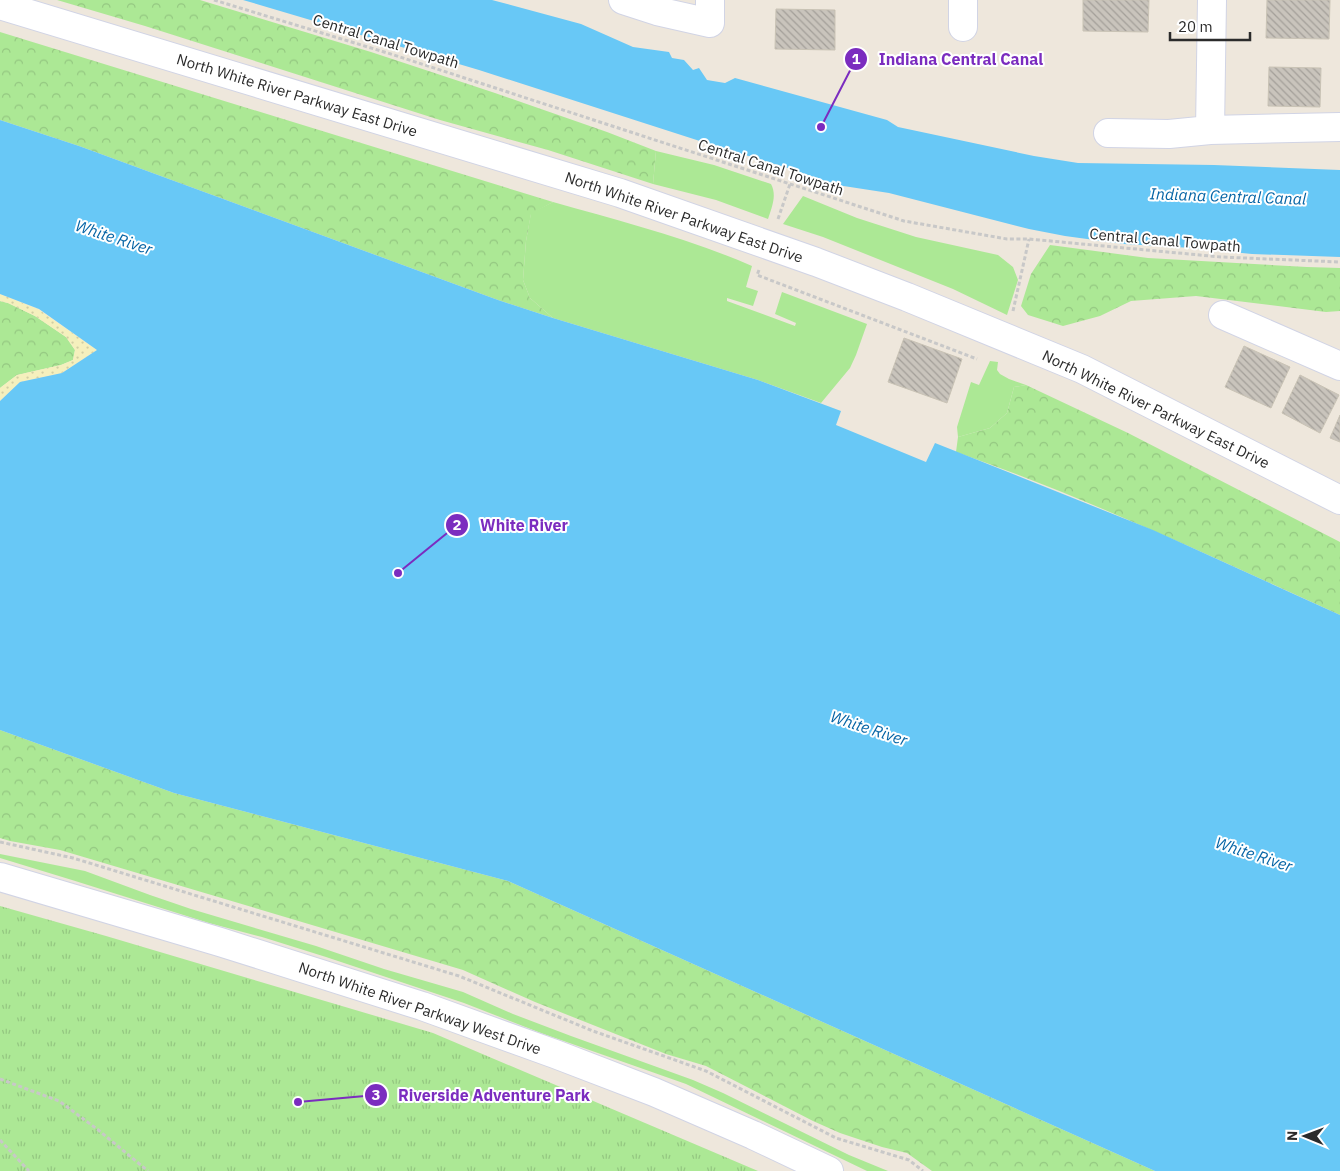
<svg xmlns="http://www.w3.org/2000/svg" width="1340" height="1171" viewBox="0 0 1340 1171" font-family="'IBM Plex Sans',sans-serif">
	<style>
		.grass { fill: #ace895 }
		.forest { fill: url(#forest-crowns) }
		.sand { fill: url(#sand-dots) }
		.park { fill: url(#park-tufts) }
		.water { fill: #68c8f6 }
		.building { fill: url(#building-back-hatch); stroke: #c9c3b5 }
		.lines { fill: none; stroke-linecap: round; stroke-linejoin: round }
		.minor-casing { stroke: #d1d4e5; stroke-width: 30 }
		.path { stroke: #c8c8c8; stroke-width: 3; stroke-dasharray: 4 2.5; stroke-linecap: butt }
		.minor { stroke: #fff; stroke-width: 28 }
		.labels { text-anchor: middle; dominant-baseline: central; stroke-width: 4; stroke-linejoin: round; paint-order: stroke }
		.street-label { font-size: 15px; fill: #2b2b2b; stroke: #fff }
		.water-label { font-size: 16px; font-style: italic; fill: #0564a5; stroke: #fff }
		.leader { fill: none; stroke: #7b2cbf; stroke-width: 2 }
		.callout-dot { fill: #7b2cbf; stroke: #fff; stroke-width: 2 }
		.mark-label { font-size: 15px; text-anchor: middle; font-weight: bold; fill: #fff }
		.callout-label { font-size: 16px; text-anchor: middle; font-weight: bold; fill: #7b2cbf; stroke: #fff; stroke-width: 4; stroke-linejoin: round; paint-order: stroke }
	</style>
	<defs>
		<pattern id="forest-crowns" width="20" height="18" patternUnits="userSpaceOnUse" patternTransform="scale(1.25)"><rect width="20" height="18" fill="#ace895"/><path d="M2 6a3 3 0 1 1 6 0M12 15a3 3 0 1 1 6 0" fill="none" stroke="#94c781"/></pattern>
		<pattern id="sand-dots" width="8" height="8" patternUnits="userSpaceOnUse" patternTransform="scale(1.25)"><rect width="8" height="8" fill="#f5f0bd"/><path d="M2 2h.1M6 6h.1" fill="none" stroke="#d2cea3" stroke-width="1.8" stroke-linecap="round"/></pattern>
		<pattern id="park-tufts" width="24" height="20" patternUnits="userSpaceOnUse" patternTransform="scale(1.25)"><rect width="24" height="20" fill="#ace895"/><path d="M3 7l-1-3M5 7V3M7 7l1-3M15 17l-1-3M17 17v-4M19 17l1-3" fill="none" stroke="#94c781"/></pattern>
		<pattern id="building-back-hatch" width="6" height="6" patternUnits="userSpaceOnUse" patternTransform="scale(1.25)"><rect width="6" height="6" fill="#c9c4bc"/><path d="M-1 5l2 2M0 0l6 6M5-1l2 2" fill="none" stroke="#a39f99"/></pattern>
	</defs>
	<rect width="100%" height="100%" fill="#eee7dc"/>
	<path class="grass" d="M656 151 714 165 771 184C777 195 772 207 768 219L716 200 653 184Z
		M803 196 857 218 916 237 998 255 1013 267 1018 280 1007 315 953 289 823 237 783 224Z
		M553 202C620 221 688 238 752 266L746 287 758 291 753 306 727 298V301L795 326 796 323 775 314 782 292 867 324 856 355 850 368 821 403 758 380 553 318 530 298 523 280 526 241 531 213Z
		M990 361 998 362 997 370 1000 374 1009 379 1026 385 1014 387 1007 413 990 428 958 437 957 427 971 382 979 385Z
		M0 854 85 871 150 895 191 909 316 946 384 969 463 992 513 1014 571 1036 693 1080 723 1093 849 1155 888 1171H867L686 1084 541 1033 464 1003 326 957 262 937 209 923 72 880 0 858Z"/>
	<path class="forest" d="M57 0H200L371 52 495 93 607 132 656 151 653 184 548 150 440 120 145 26Z
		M0 32 553 202 531 214 526 241 523 280 530 298 553 318 498 300 79 146 0 120Z
		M1050 245 1148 258 1307 267 1340 268V311L1326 312 1196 296 1131 301 1100 316 1063 326 1028 315 1021 306 1031 274Z
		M0 301 8 303 35 316 66 337 75 350 73 360 61 365 17 375 0 388Z
		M1026 385 1128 433 1340 542V615C1213 557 1087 498 956 452L958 437 990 428 1007 413 1014 387Z
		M0 730 174 793 508 881 1155 1171H932L907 1153 882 1147 840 1133 813 1121 706 1066 666 1054 535 1002 463 970 60 850 10 841 0 838Z"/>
	<path class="sand" d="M0 294 38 309 97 350 62 373 20 382 0 401V388L17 375 61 365 73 360 75 350 66 337 35 316 8 303 0 301Z"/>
	<path class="park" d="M0 906 106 936 433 1033 758 1171H0Z"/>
	<path class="water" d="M243 0H492L581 24 633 47 669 52 672 58 684 60 693 70 699 68 707 80 725 83 735 78 887 120 898 127 1034 156 1078 163 1214 165 1340 170V257L1252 254 1192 248 1124 244 1065 236 1029 229 889 193 837 185 791 169 706 143 479 70Z
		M0 120 79 146 498 300 553 318 758 380 841 411 836 425 926 462 935 443 1153 530 1340 615V1171H1155L508 881 174 793 0 730V401L20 382 62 373 97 350 39 309 0 294Z"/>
	<path class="building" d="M1083 0H1149L1148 32 1083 31Z
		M1267 0H1330L1329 39 1266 38Z
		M776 9 835 10V50L775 49Z
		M1269 67 1321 68 1320 107 1268 106Z
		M904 338 962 359 947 403 888 382Z
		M1244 346 1290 367 1271 408 1225 387Z
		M1300 375 1339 395 1320 433 1282 413Z
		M1340 415V442L1330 438Z"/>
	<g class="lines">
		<g class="minor-casing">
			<path id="minor" d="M623 0 657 11 710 23V0
				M963 0V27
				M0 5 620 193 816 262 907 297 1082 369 1340 500
				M1210 130 1212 0
				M1108 133 1169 134 1210 130 1340 127
				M1223 315 1340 366
				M0 877 220 942 422 1006 555 1054 654 1092 753 1135 829 1171"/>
		</g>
		<path class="path" d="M214 0 394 55 904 221 1007 239H1029L1221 257 1340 262
			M778 219 790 184
			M759 270 757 275 977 359
			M1013 311 1029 239
			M0 842 73 858 459 976 593 1031 706 1071 836 1138 909 1160 923 1171
			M0 1079 59 1101 97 1129 148 1171
			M0 1140 29 1171"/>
		<use href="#minor" class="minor"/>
	</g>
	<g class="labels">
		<g class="street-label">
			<text transform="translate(386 41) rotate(17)">Central Canal Towpath</text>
			<text transform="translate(297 95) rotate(17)">North White River Parkway East Drive</text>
			<text transform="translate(771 167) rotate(18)">Central Canal Towpath</text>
			<text transform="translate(684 217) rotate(19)">North White River Parkway East Drive</text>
			<text transform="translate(1165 240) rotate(5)">Central Canal Towpath</text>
			<text transform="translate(1156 409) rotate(26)">North White River Parkway East Drive</text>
			<text transform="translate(420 1008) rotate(19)">North White River Parkway West Drive</text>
		</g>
		<g class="water-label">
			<text transform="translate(1228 196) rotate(2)">Indiana Central Canal</text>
			<text transform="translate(114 237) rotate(18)">White River</text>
			<text transform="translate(869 728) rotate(18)">White River</text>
			<text transform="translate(1254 854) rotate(18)">White River</text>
		</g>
	</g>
	<path class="leader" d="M821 127L856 59M398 573L457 525M298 1102L376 1095"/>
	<g class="callout-dot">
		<circle cx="821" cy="127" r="5"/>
		<circle cx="398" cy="573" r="5"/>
		<circle cx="298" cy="1102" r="5"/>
		<circle cx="856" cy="59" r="12"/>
		<circle cx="457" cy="525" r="12"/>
		<circle cx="376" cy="1095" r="12"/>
	</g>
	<g class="mark-label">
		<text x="856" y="64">1</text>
		<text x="457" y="530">2</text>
		<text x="376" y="1100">3</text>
	</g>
	<g class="callout-label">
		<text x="961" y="65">Indiana Central Canal</text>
		<text x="524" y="531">White River</text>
		<text x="494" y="1101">Riverside Adventure Park</text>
	</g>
	<g transform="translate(1305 1136) rotate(271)" stroke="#ffffff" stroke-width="4" paint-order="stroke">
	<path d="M0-4L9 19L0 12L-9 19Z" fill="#2b2b2b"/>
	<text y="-8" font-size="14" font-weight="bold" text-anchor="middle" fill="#2b2b2b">N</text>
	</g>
	<path d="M1170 32v8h80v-8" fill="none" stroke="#2b2b2b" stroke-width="2.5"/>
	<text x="1178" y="32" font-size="15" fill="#2b2b2b" stroke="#ffffff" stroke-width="4" paint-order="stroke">20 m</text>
</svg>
